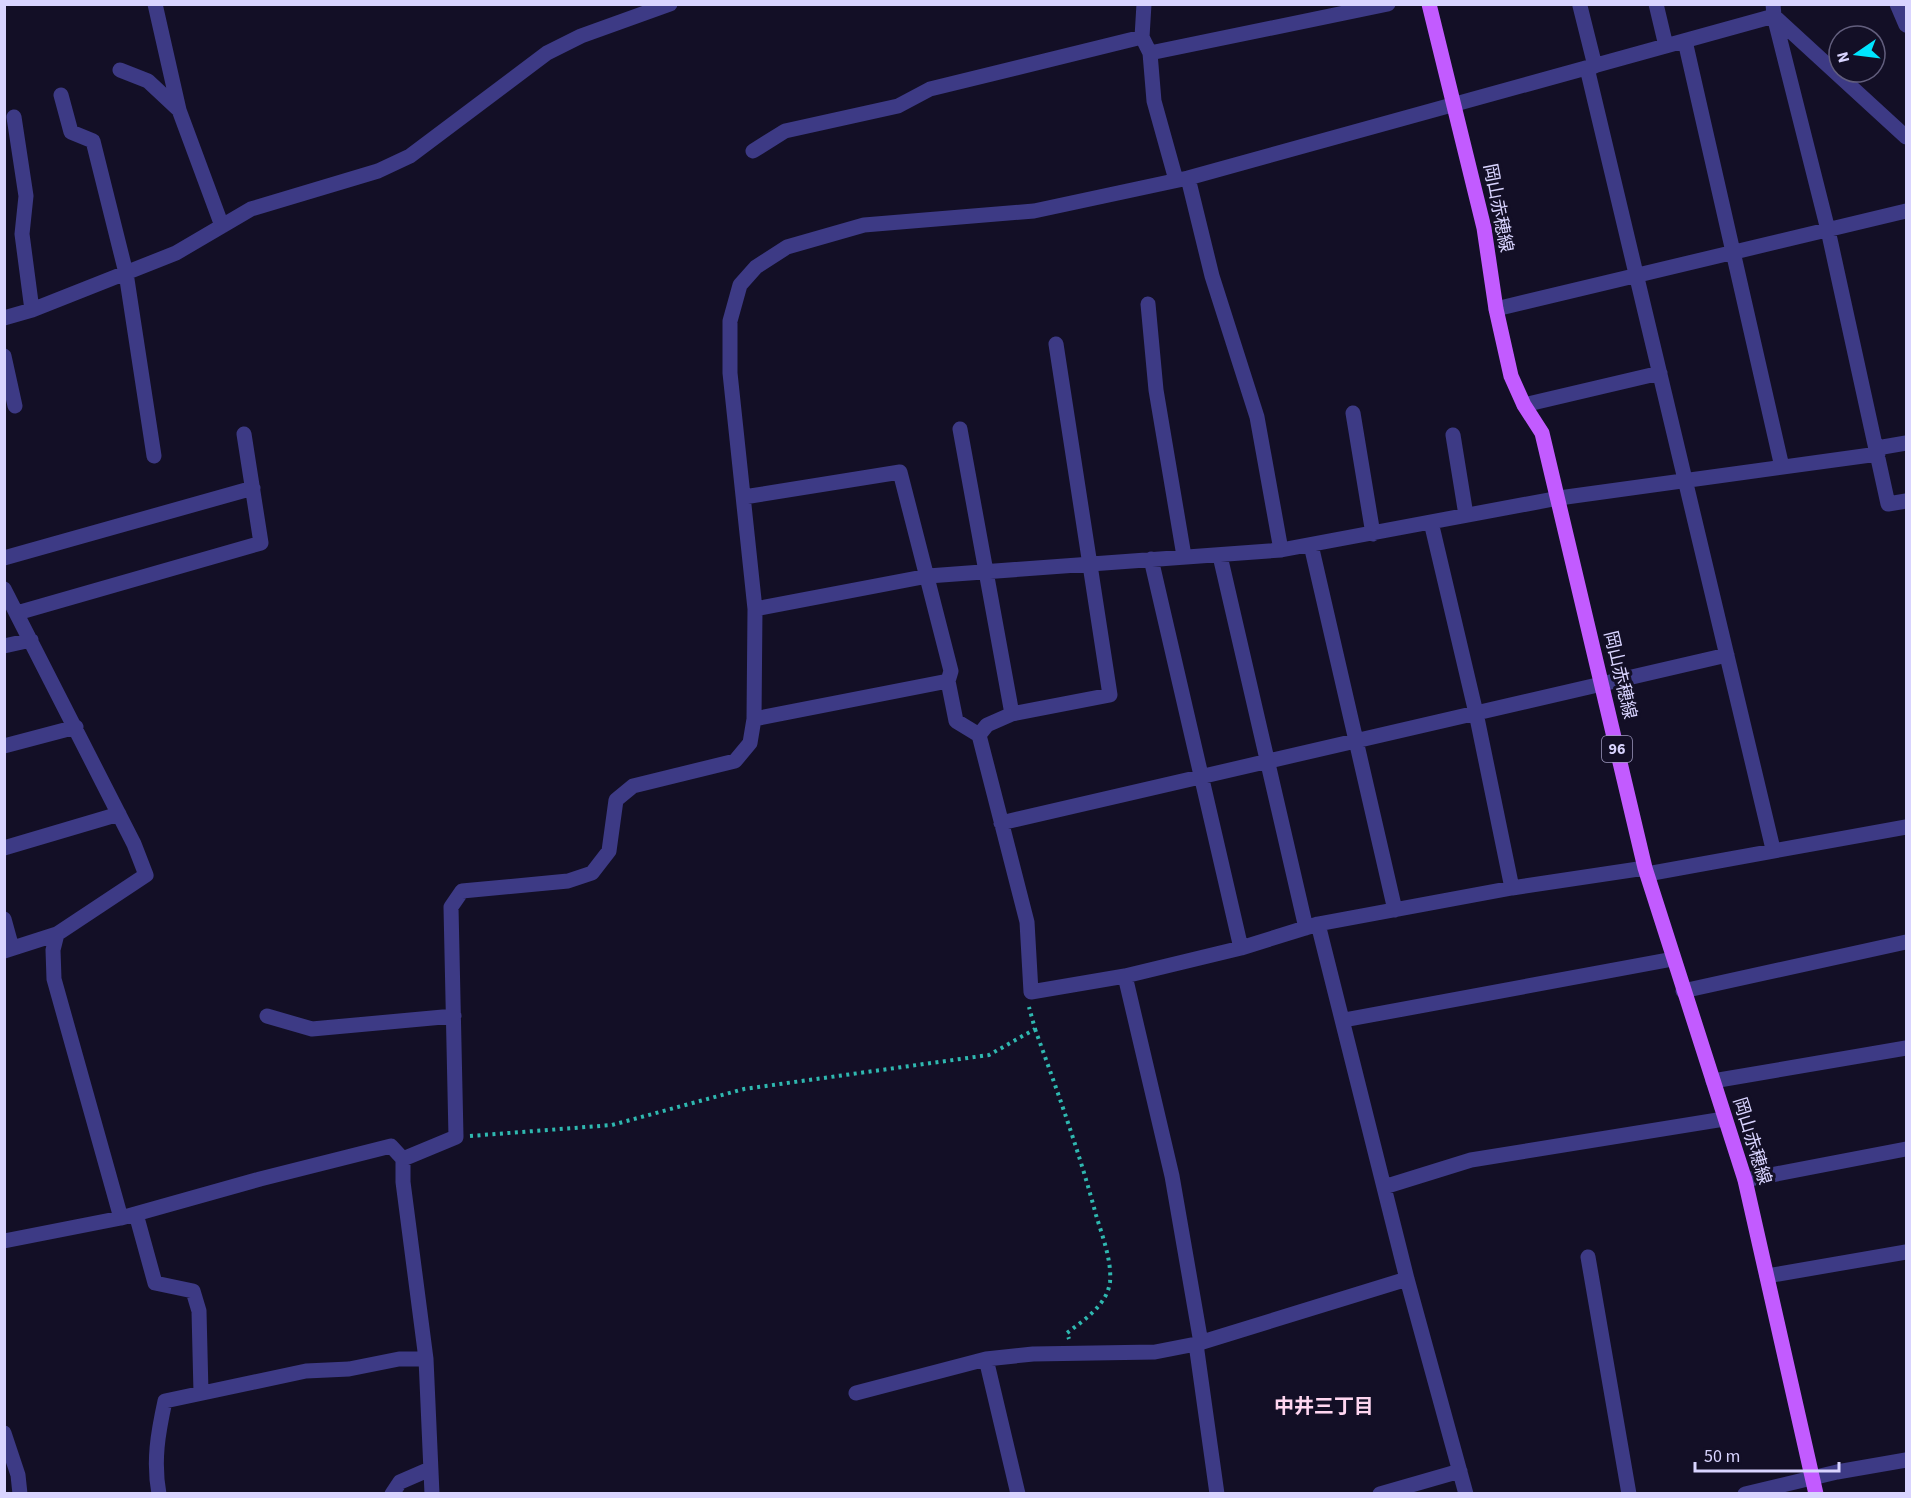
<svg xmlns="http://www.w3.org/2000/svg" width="1911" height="1498" viewBox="0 0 1911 1498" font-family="'Source Sans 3','Noto Sans JP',sans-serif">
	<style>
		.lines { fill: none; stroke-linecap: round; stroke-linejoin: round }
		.path { stroke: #2fb8b0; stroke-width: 4; stroke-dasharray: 3 4.5; stroke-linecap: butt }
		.minor { stroke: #3d3a85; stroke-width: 15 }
		.primary { stroke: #c25bff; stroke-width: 15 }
		.labels { text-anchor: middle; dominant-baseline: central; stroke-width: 6; stroke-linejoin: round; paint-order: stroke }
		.shield { fill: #130f26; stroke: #9e99be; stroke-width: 1.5 }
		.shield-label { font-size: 16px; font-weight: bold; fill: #d9d4ff }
		.street-label { font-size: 18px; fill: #d9d4ff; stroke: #130f26 }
		.neighbourhood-label { font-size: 20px; font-weight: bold; fill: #ffd6f0; stroke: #130f26 }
	</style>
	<rect width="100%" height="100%" fill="#130f26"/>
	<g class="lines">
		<path class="path" d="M1035 1029C1057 1090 1079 1151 1096 1215 1102 1235 1112 1261 1110 1282 1107 1305 1084 1320 1067 1333L1069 1339
			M470 1136 612 1125 744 1089 989 1055 1035 1029 1029 1007"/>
		<path class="minor" d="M155 4 179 110
			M1144 4 1142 37 1150 53 1154 101 1176 180
			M1656 4 1666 46
			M1773 4 1774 16 1906 137
			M1897 4 1906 25
			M1580 6 1595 66
			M1685 41 1782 467
			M1150 53 1388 4
			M1587 68 1773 849
			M120 70 148 81 179 110 222 226
			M61 95 71 132 93 141 126 273 154 456
			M14 117 26 196 22 234 32 310
			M753 151 785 131 898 106 930 89 1142 37
			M1188 178 1212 276 1257 417 1281 550
			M1148 304 1156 390 1184 556
			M1496 309 1906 211
			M4 318 32 310 176 253 251 209 378 171 410 156 547 53 581 36 670 4
			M4 356 15 406
			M1524 405 1660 373
			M1353 413 1373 534
			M960 429 1012 714 987 725 979 735 1027 922 1031 992 1125 976 1241 948 1318 924 1512 888 1645 868
			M1453 435 1466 515
			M1877 448 1906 443
			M744 497 900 472 951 671 948 681
			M1431 522 1476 713 1512 888
			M1311 545 1395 910
			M1220 556 1306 928
			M4 558 253 488
			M1151 559 1241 948
			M4 589 134 844 146 875 57 934 4 951
			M755 609 928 576 1281 550 1559 498 1878 454
			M17 613 261 543 244 434
			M4 646 31 640
			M1012 714 1110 695 1056 344
			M754 719 948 681 956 721 979 735
			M4 746 76 727
			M1001 823 1727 655
			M4 848 119 814
			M1647 874 1906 827
			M4 919 12 948
			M1318 924 1407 1279 1466 1494
			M57 934 53 950 54 979 121 1218
			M1125 976 1172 1176 1201 1343
			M1683 991 1906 942
			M267 1016 312 1029 454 1016
			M1344 1020 1673 959
			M1713 1081 1906 1048
			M403 1159 456 1137 451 907 462 891 568 881 592 873 609 851 616 800 633 786 735 761 750 743 754 719 755 609 730 373V321L740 285 756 267 787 247 864 225 1034 211 1188 178 1774 16 1828 230 1888 504 1906 501
			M1745 1180 1906 1149
			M1384 1187 1471 1160 1724 1119
			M136 1214 155 1283 193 1291 199 1311 201 1393
			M4 1241 121 1218 260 1179 391 1146 403 1159V1182L426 1359 432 1494
			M1588 1257 1629 1494
			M1767 1276 1906 1252
			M1196 1344 1217 1494
			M986 1359 1018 1494
			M856 1393 986 1359 1033 1354 1155 1352 1196 1344 1407 1279
			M4 1433 18 1475 20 1494
			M159 1494C153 1461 158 1433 165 1401L306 1371 349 1369 399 1359H426
			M392 1494 400 1482 430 1469
			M1380 1494 1460 1471
			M1745 1494 1837 1472 1906 1460"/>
		<path class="primary" d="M1429 4 1484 228 1496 309 1511 376 1524 405 1542 433 1645 868 1745 1180 1816 1494"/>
	</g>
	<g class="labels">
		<rect class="shield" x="1602" y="736" width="30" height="26" rx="4.5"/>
		<g class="shield-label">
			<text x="1617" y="749">96</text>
		</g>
		<g class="street-label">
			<text transform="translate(1498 208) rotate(79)">岡山赤穂線</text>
			<text transform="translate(1620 675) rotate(77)">岡山赤穂線</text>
			<text transform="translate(1752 1141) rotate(73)">岡山赤穂線</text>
		</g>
		<g class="neighbourhood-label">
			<text x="1324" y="1407">中井三丁目</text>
		</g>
	</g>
	<rect width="1911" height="1498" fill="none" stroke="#d9d4ff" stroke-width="12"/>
	<g transform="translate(1857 54) rotate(256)"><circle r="28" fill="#130f26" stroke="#625e7d" stroke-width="1.5"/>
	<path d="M0-4.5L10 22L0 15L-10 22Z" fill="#00e5ff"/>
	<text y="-9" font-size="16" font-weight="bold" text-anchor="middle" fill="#d9d4ff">N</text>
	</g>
	<path d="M1695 1462v9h144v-9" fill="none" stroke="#d9d4ff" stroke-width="3"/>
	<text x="1704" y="1462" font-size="18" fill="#d9d4ff" stroke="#130f26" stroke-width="4.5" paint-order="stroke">50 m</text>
</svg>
